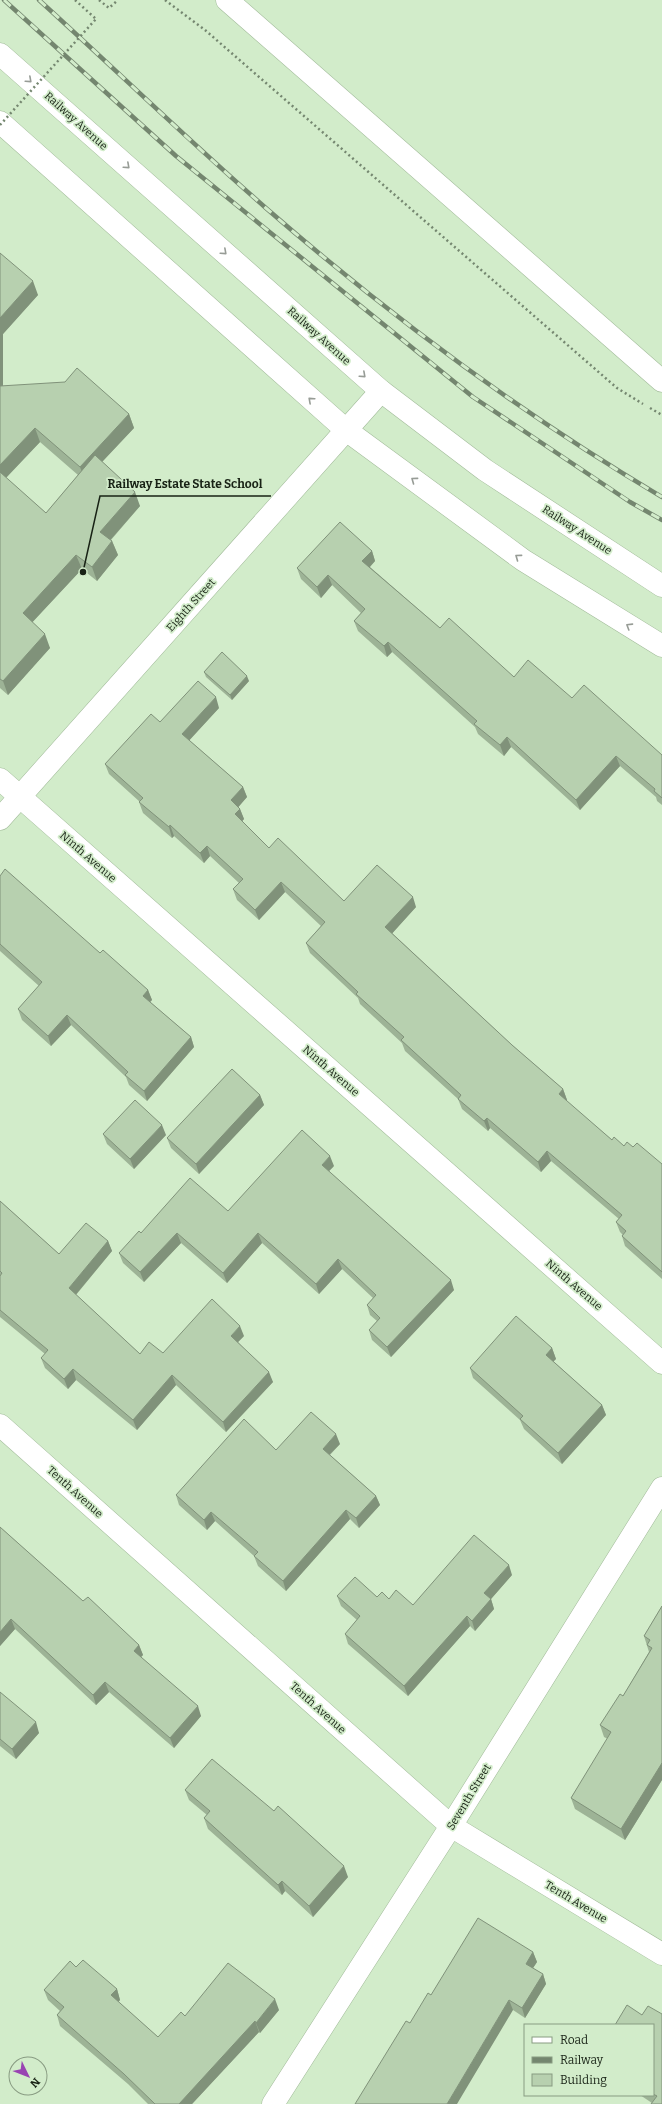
<svg xmlns="http://www.w3.org/2000/svg" width="662" height="2104" viewBox="0 0 662 2104" font-family="Bitter,serif">
	<style>
		.lines { fill: none; stroke-linecap: round; stroke-linejoin: round }
		.minor-casing { stroke: #a2bb9a; stroke-width: 23 }
		.major-casing { stroke: #a2bb9a; stroke-width: 23 }
		.path { stroke: #758770; stroke-width: 2.5; stroke-dasharray: 2 3; stroke-linecap: butt }
		.minor { stroke: #fff; stroke-width: 22 }
		.major { stroke: #fff; stroke-width: 22 }
		.rail-casing { stroke: #74866f; stroke-width: 4.5 }
		.rail { stroke: #d2ecca; stroke-width: 3; stroke-dasharray: 9; stroke-linecap: butt }
		.path-bridge { stroke: #758770; stroke-width: 2.5; stroke-dasharray: 2 3; stroke-linecap: butt }
		.wall { fill: #9db396; fill-rule: evenodd }
		.shaded-wall { fill: #80927a }
		.building { fill: #b7d0af; stroke: #80927a }
		.oneway { stroke: #979c96 }
		.labels { text-anchor: middle; dominant-baseline: central; stroke-width: 3.5; stroke-linejoin: round; paint-order: stroke }
		.street-label { font-size: 11px; fill: #182215; stroke: #d2ecca }
		.leader { fill: none; stroke: #182215; stroke-width: 1.5 }
		.callout-dot { fill: #182215; stroke: #d2ecca; stroke-width: 1.5 }
		.callout-label { font-size: 12px; text-anchor: middle; font-weight: bold; fill: #182215; stroke: #d2ecca; stroke-width: 3.5; stroke-linejoin: round; paint-order: stroke }
	</style>
	<rect width="100%" height="100%" fill="#d2ecca"/>
	<g class="lines">
		<g class="minor-casing">
			<path id="minor" d="M227 0 662 381
				M0 779 662 1363
				M0 819 381 391
				M0 1425 451 1826 662 1954
				M273 2104 451 1826 662 1488"/>
		</g>
		<g class="major-casing">
			<path id="major" d="M0 54 381 391 485 470 662 586
				M0 122 346 430 523 560 662 646"/>
		</g>
		<path class="path" d="M75 0 96 19
			M99 0 109 8 118 0
			M165 0 205 30 617 388 643 404
			M650 408 662 415"/>
		<use href="#minor" class="minor"/>
		<use href="#major" class="major"/>
		<g class="rail-casing">
			<path id="rail" d="M4 0 176 156 473 397 630 502 662 520
				M39 0C115 69 189 141 267 209 389 315 523 415 662 497"/>
		</g>
		<use href="#rail" class="rail"/>
		<path class="path-bridge" d="M0 125 96 19"/>
	</g>
	<path class="wall" d="M0 253 38 295 3 334V386L129 414 134 428 102 462 140 506 111 540 112 541 118 555 97 581 82 569 32 622 50 648 8 695 0 688ZM40 442 78 475 46 513 6 478Z
		M372 551 375 561 370 567 440 628 514 677 572 698 662 755V805L657 801 656 797 620 766 580 810 511 747 504 756 478 734 475 727 392 652 387 657 358 631 354 621 361 613 332 585 321 598 301 579 297 568Z
		M204 672 249 681 232 700 206 677Z
		M219 708 189 740 243 787 247 797 238 807 240 809 244 819 242 821 269 848 344 901 416 907 392 933 512 1045 563 1089 567 1100 566 1101 612 1140 624 1146 633 1147 662 1164V1279L625 1246 622 1236 623 1235 620 1232 616 1222 619 1219 551 1161 541 1172 490 1128 488 1131 462 1109 458 1099 405 1051 402 1043 360 1004 358 998 310 953 306 943 321 926 285 892 259 920 237 900 233 889 239 883 210 856 204 863 174 836 172 838 143 813 139 802H140L109 774 105 764 160 722Z
		M0 876 148 990 152 1000 150 1002 191 1037 194 1047 147 1101 129 1085 126 1077 71 1025 51 1046 22 1020 18 1009 39 986 0 951Z
		M260 1095 264 1105 199 1174 171 1148 167 1138Z
		M103 1134 166 1135 134 1169 107 1144Z
		M334 1166 329 1171 454 1290 391 1357 372 1340 369 1330 377 1321 370 1315 367 1305 373 1298 342 1269 319 1294 262 1243 227 1283 181 1243 144 1282 123 1263 119 1253 141 1233 228 1211Z
		M0 1201 59 1254 108 1241 112 1251 76 1295 140 1354 163 1353 244 1336 238 1342 273 1382 226 1432 176 1385 137 1430 76 1380 68 1389 45 1368 41 1358 45 1354 0 1317Z
		M552 1348 556 1359 553 1361 602 1405 606 1415 562 1464 524 1429 520 1420 473 1378 470 1368Z
		M340 1444 330 1455 376 1496 380 1505 359 1528 350 1519 286 1591 258 1566 254 1556 215 1521 207 1530 179 1505 176 1495 276 1450Z
		M0 1527 83 1601 139 1645 143 1655 141 1657 201 1716 174 1748 109 1692 96 1705 15 1629 0 1646Z
		M512 1575 491 1599 494 1609 475 1631 470 1626 408 1696 348 1644 345 1634 357 1620 341 1606 337 1596 377 1597 389 1599 413 1605Z
		M662 1606V1780L625 1840 575 1809 571 1798 608 1739 604 1737 600 1725 623 1696 649 1652 644 1636Z
		M0 1692 39 1733 16 1759 0 1746Z
		M185 1790 348 1877 313 1917 285 1891 282 1895 208 1829 204 1818 207 1815 189 1800Z
		M533 1952 537 1962 533 1968 543 1974 546 1984 525 2018 513 2010 410 2023 431 1995Z
		M76 1967 117 1989 120 2000 118 2002 158 2037 185 2016 279 2010 260 2033 259 2032 192 2104H148L128 2084 60 2026 57 2015 60 2011 48 2000 44 1990Z
		M653 2025 662 2104 652 2103 640 2095H653Z"/>
	<path class="shaded-wall" d="M33 281 38 295 3 334V400L0 391V318Z
		M129 414 134 428 85 480 80 467Z
		M35 428 40 442 1 483 0 479V465Z
		M135 492 140 506 105 546 100 532Z
		M112 541 118 555 97 581 92 567Z
		M372 551 375 561 366 571 362 561Z
		M76 555 82 569 28 627 23 613Z
		M328 575 332 585 321 598 317 587Z
		M45 634 50 648 8 695 3 681Z
		M388 642 392 652 387 657 384 646Z
		M247 676 249 681 232 700 230 695Z
		M216 697 219 708 186 744 182 734Z
		M507 737 511 747 504 756 500 745Z
		M616 756 620 766 580 810 576 800Z
		M243 787 247 797 235 811 231 800Z
		M240 809 244 819 239 825 235 814Z
		M170 825 174 836 172 838 169 827Z
		M207 846 210 856 204 863 200 853Z
		M281 882 285 892 259 920 255 910Z
		M413 897 416 907 389 937 385 927Z
		M148 990 152 1000 146 1006 143 996Z
		M67 1015 71 1025 51 1046 48 1036Z
		M191 1037 194 1047 147 1101 144 1091Z
		M563 1089 567 1100 563 1105 559 1094Z
		M260 1095 264 1105 199 1174 196 1164Z
		M487 1118 490 1128 488 1131 484 1121Z
		M162 1125 166 1135 134 1169 130 1159Z
		M547 1151 551 1161 541 1172 538 1162Z
		M330 1156 334 1166 325 1175 322 1165Z
		M177 1233 181 1243 144 1282 140 1272Z
		M258 1233 262 1243 227 1283 223 1273Z
		M108 1241 112 1251 73 1298 69 1288Z
		M338 1259 342 1269 319 1294 316 1284Z
		M451 1280 454 1290 391 1357 387 1347Z
		M240 1326 244 1336 234 1346 231 1336Z
		M552 1348 556 1359 550 1365 546 1355Z
		M73 1369 76 1380 68 1389 64 1379Z
		M269 1372 273 1382 226 1432 223 1422Z
		M172 1375 176 1385 137 1430 133 1420Z
		M602 1405 606 1415 562 1464 558 1453Z
		M336 1434 340 1444 326 1458 323 1449Z
		M376 1496 380 1505 359 1528 356 1518Z
		M346 1510 350 1519 286 1591 283 1581Z
		M211 1512 215 1521 207 1530 204 1520Z
		M509 1565 512 1575 491 1599 494 1609 475 1631 472 1621 484 1593Z
		M467 1616 470 1626 408 1696 404 1686Z
		M11 1619 15 1629 0 1646V1632Z
		M139 1645 143 1655 137 1661 134 1651Z
		M105 1682 109 1692 96 1705 93 1695Z
		M198 1706 201 1716 174 1748 170 1738Z
		M36 1722 39 1733 16 1759 12 1749Z
		M662 1763V1780L625 1840 621 1829Z
		M344 1866 348 1877 313 1917 309 1906Z
		M282 1881 285 1891 282 1895 278 1885Z
		M533 1952 537 1962 529 1974 526 1964Z
		M543 1974 546 1984 525 2018 522 2008Z
		M117 1989 120 2000 115 2006 111 1995Z
		M275 1999 279 2010 260 2033 256 2023Z
		M509 2000 513 2010 457 2104H447Z
		M255 2021 259 2032 192 2104H179Z"/>
	<path class="building" d="M0 253 33 281 0 318Z
		M77 368 129 414 80 467 35 428 0 465V386L65 382Z
		M95 455 135 492 100 532 112 541 92 567 76 555 23 613 45 634 3 681 0 679V472L46 513Z
		M340 522 372 551 362 561 440 628 449 618 514 677 528 660 572 698 584 685 662 755V798L654 791 655 789 616 756 576 800 507 737 500 745 474 724 477 721 388 642 384 646 354 621 365 609 328 575 317 587 297 568Z
		M222 652 247 676 230 695 204 672Z
		M198 681 216 697 182 734 243 787 231 800 240 809 235 814 269 848 278 838 344 901 377 865 413 897 385 927 512 1045 563 1089 559 1094 612 1140 614 1137 624 1146 627 1142 633 1147 637 1143 662 1164V1272L622 1236 626 1231 616 1222 622 1215 547 1151 538 1162 487 1118 484 1121 458 1099 461 1095 401 1040 404 1037 356 994 358 992 306 943 325 922 281 882 255 910 233 889 243 879 207 846 200 853 170 825 169 827 139 802 143 798 105 764 151 714 160 722Z
		M5 869 100 953 103 950 148 990 143 996 191 1037 144 1091 125 1075 128 1072 67 1015 48 1036 18 1009 42 982 0 944V876Z
		M232 1069 260 1095 196 1164 167 1138Z
		M135 1100 162 1125 130 1159 103 1134Z
		M302 1130 330 1156 322 1165 451 1280 387 1347 369 1330 380 1318 367 1305 376 1295 338 1259 316 1284 258 1233 223 1273 177 1233 140 1272 119 1253 139 1231 141 1233 190 1178 228 1211Z
		M0 1201 59 1254 86 1223 108 1241 69 1288 140 1354 149 1342 163 1353 212 1299 240 1326 231 1336 269 1372 223 1422 172 1375 133 1420 73 1369 64 1379 41 1358 48 1350 0 1310V1276L2 1273 0 1271Z
		M516 1316 552 1348 546 1355 602 1405 558 1453 520 1419 523 1416 470 1368Z
		M311 1412 336 1434 323 1449 376 1496 356 1518 346 1510 283 1581 254 1556 258 1552 211 1512 204 1520 176 1495 244 1419 276 1450Z
		M0 1527 83 1601 88 1597 139 1645 134 1651 198 1706 170 1738 105 1682 93 1695 11 1619 0 1632Z
		M474 1535 509 1565 484 1593 491 1599 472 1621 467 1616 404 1686 345 1634 360 1616 337 1596 355 1577 377 1597 382 1592 389 1599 396 1590 413 1605Z
		M662 1606V1764V1763L621 1829 571 1798 611 1732 600 1725 620 1694 623 1696 652 1648 647 1645 650 1640 644 1636Z
		M0 1692 36 1722 12 1749 0 1739Z
		M212 1759 274 1811 278 1806 344 1866 309 1906 282 1881 278 1885 204 1818 210 1811 185 1790Z
		M478 1918 533 1952 526 1964 543 1974 522 2008 509 2000 447 2104H355L406 2021 410 2023 428 1993 431 1995Z
		M83 1960 117 1989 111 1995 158 2037 181 2012 185 2016 228 1963 275 1999 256 2023 255 2021 179 2104H155L124 2074 57 2015 64 2007 44 1990 70 1961 76 1967Z
		M627 2005 642 2015 648 2006 662 2014V2104H651L657 2096 653 2094V2025H615Z"/>
	<defs><path id="oneway-chevron" d="M-2-3.5L2.5 0L-2 3.5" fill="none" stroke-width="1.6" stroke-linecap="round" stroke-linejoin="round"/></defs>
	<g class="oneway">
		<use href="#oneway-chevron" transform="translate(29 80) rotate(42)"/>
		<use href="#oneway-chevron" transform="translate(127 166) rotate(42)"/>
		<use href="#oneway-chevron" transform="translate(224 252) rotate(42)"/>
		<use href="#oneway-chevron" transform="translate(363 375) rotate(42)"/>
		<use href="#oneway-chevron" transform="translate(311 400) rotate(-138)"/>
		<use href="#oneway-chevron" transform="translate(414 480) rotate(-144)"/>
		<use href="#oneway-chevron" transform="translate(518 557) rotate(-144)"/>
		<use href="#oneway-chevron" transform="translate(629 626) rotate(-148)"/>
	</g>
	<g class="labels">
		<g class="street-label">
			<text transform="translate(76 121) rotate(42)">Railway Avenue</text>
			<text transform="translate(319 336) rotate(42)">Railway Avenue</text>
			<text transform="translate(577 530) rotate(33)">Railway Avenue</text>
			<text transform="translate(191 605) rotate(-48)">Eighth Street</text>
			<text transform="translate(88 857) rotate(41)">Ninth Avenue</text>
			<text transform="translate(331 1071) rotate(41)">Ninth Avenue</text>
			<text transform="translate(574 1285) rotate(41)">Ninth Avenue</text>
			<text transform="translate(75 1492) rotate(42)">Tenth Avenue</text>
			<text transform="translate(318 1708) rotate(42)">Tenth Avenue</text>
			<text transform="translate(469 1797) rotate(-59)">Seventh Street</text>
			<text transform="translate(576 1902) rotate(31)">Tenth Avenue</text>
		</g>
	</g>
	<path class="leader" d="M83 572L100 496H271"/>
	<circle class="callout-dot" cx="83" cy="572" r="4"/>
	<g class="callout-label">
		<text x="185" y="488">Railway Estate State School</text>
	</g>
	<rect x="524" y="2024" width="130" height="72" fill="#d2ecca" stroke="#889b82"/>
	<rect x="532" y="2037" width="20" height="6" fill="#ffffff" stroke="#889b82"/>
	<text x="560" y="2044" font-size="12" fill="#182215">Road</text>
	<rect x="532" y="2057" width="20" height="6" fill="#74866f" stroke="#889b82"/>
	<text x="560" y="2064" font-size="12" fill="#182215">Railway</text>
	<rect x="532" y="2074" width="20" height="12" fill="#b7d0af" stroke="#889b82"/>
	<text x="560" y="2084" font-size="12" fill="#182215">Building</text>
	<g transform="translate(28 2076) rotate(133)"><circle r="19" fill="#d2ecca" stroke="#889b82"/>
	<path d="M0-3L7 15L0 10L-7 15Z" fill="#9944b2"/>
	<text y="-6" font-size="11" font-weight="bold" text-anchor="middle" fill="#182215">N</text>
	</g>
</svg>
